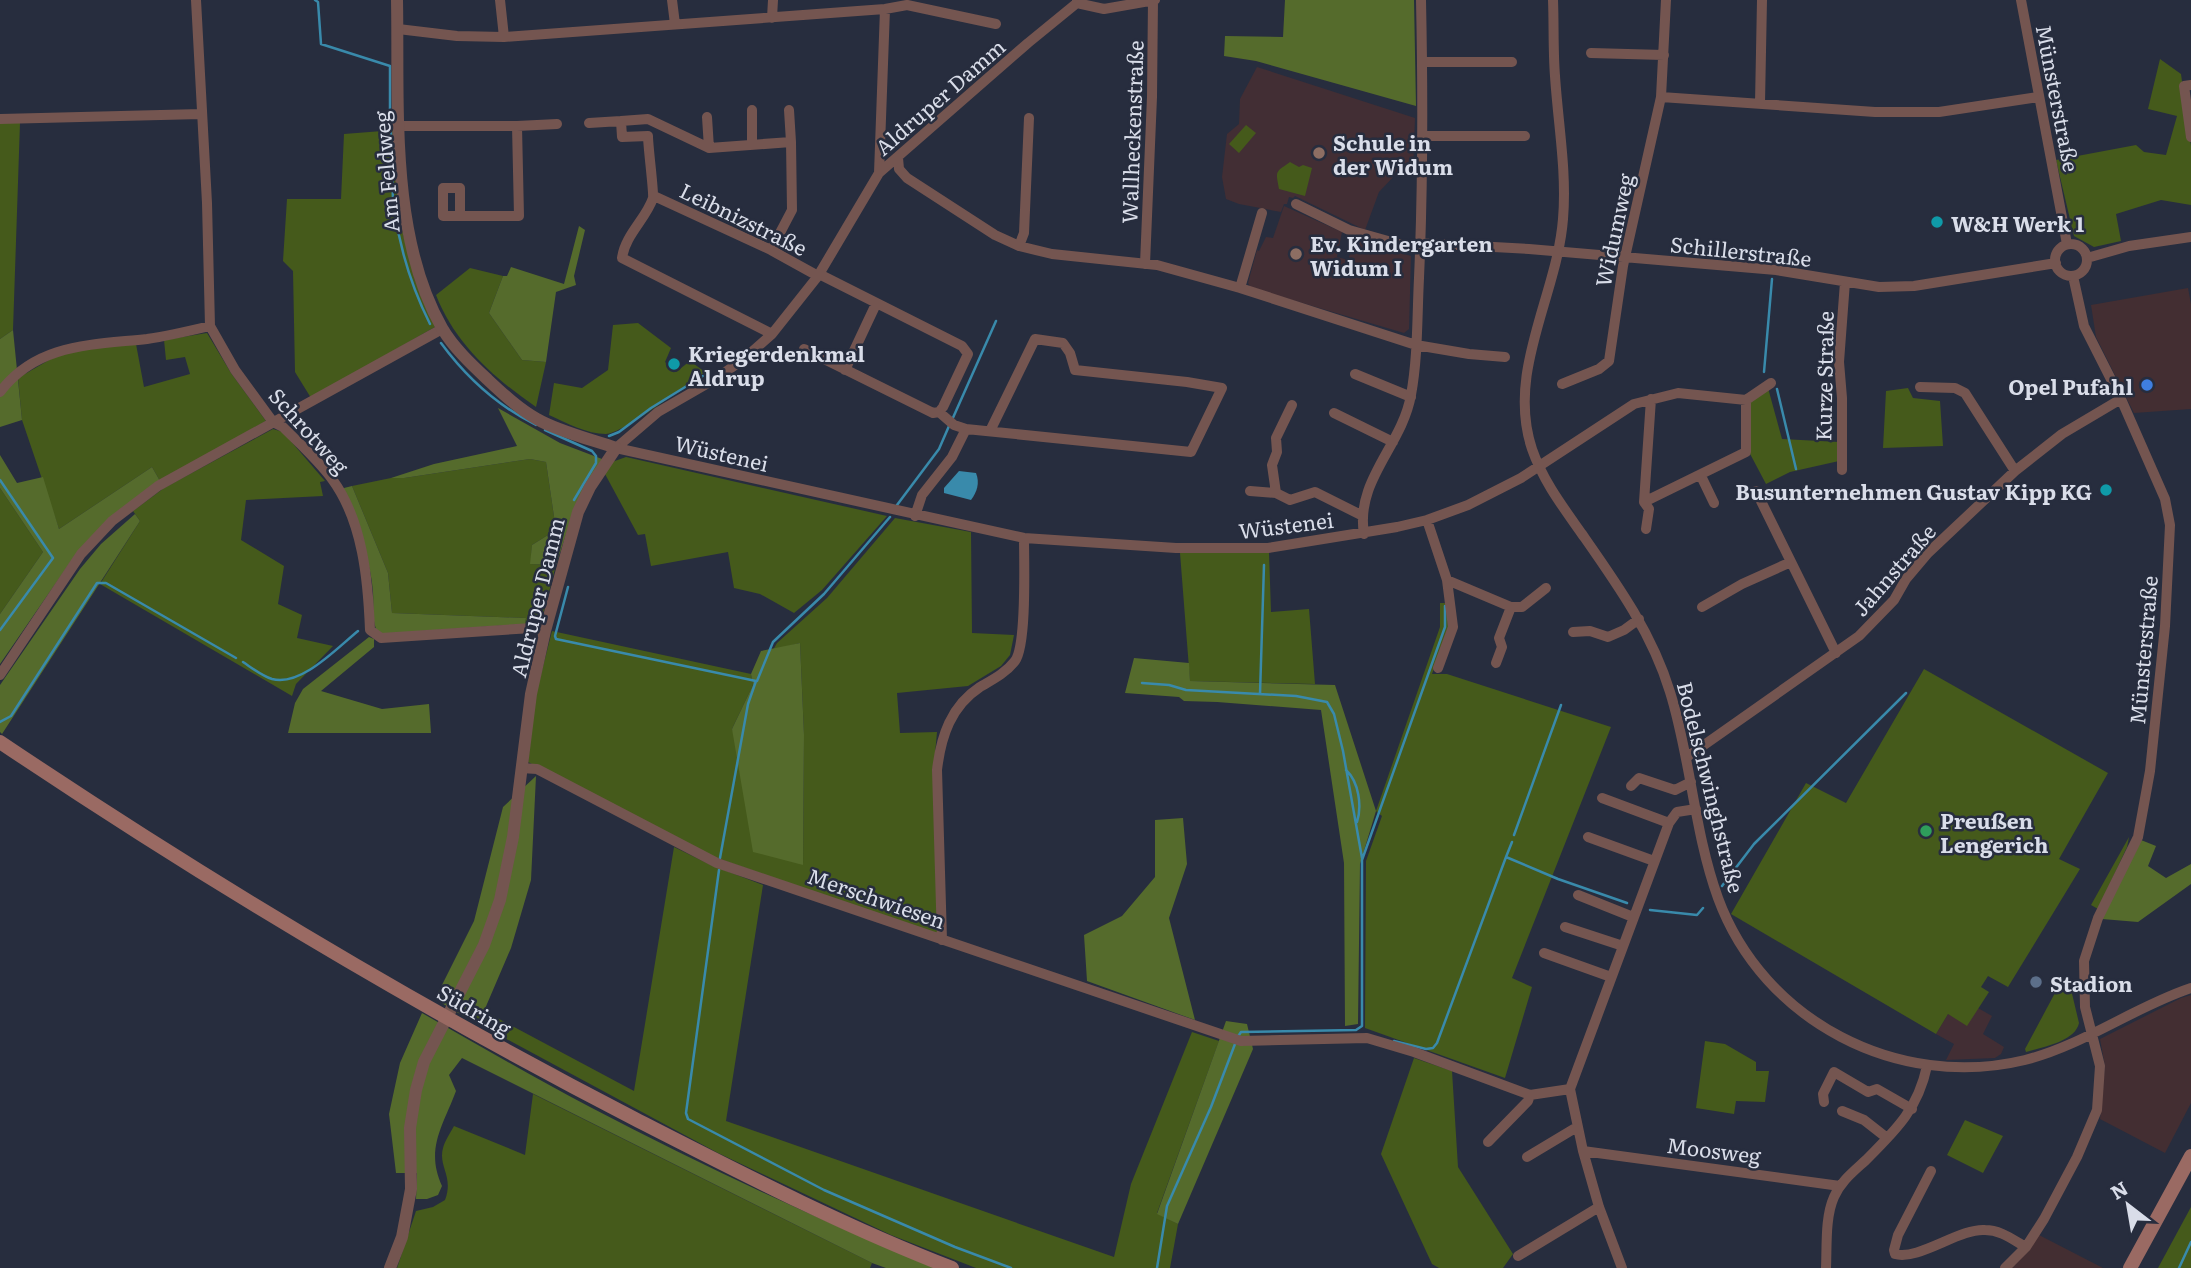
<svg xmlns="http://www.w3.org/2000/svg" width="2191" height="1268" viewBox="0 0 2191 1268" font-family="Literata,serif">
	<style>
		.commercial { fill: #432e32 }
		.education { fill: #422e34 }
		.green { fill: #455a1b }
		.forest { fill: #556b2c }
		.water { fill: #398aab }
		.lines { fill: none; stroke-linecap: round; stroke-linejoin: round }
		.stream { stroke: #398aab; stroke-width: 2.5 }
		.minor { stroke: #745550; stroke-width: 10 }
		.tertiary { stroke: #745550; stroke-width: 12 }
		.secondary { stroke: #9a6a63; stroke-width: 14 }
		.education-dot { fill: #8d6e63; stroke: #272d3e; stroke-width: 2.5 }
		.culture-dot { fill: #0f9aa8; stroke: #272d3e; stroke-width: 2.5 }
		.shop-dot { fill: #3f7fe0; stroke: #272d3e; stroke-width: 2.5 }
		.leisure-dot { fill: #2e9e5b; stroke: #272d3e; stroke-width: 2.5 }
		.service-dot { fill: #5c6f8a; stroke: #272d3e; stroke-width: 2.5 }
		.labels { text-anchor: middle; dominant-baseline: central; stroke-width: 5; stroke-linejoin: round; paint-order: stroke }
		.street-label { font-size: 21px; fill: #d9dde9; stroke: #272d3e }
		.poi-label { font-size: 21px; font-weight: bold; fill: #d9dde9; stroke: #272d3e; text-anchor: start }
	</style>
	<rect width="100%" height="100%" fill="#272d3e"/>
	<path class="commercial" d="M2188 288 2191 304V409L2134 413 2096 337 2091 305Z
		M2191 995V1103L2165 1153 2100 1119 2105 1066 2100 1039 2181 998Z
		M2039 1235 2103 1268H2009Z"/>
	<path class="education" d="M1257 67 1415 118 1413 172 1397 173 1379 192 1365 230 1295 196 1293 198 1289 197 1287 204H1284L1281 212 1239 204 1226 199 1222 177 1227 134 1239 124 1240 99Z
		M1284 206 1342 232 1337 257 1348 260 1353 245 1357 239 1411 256 1409 329 1404 333 1251 288 1248 283 1257 250 1259 251 1266 237 1273 238Z
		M1978 1008 1992 1016 1983 1034 2004 1047 2001 1054 1995 1058 1946 1060 1954 1044 1936 1034 1948 1014 1959 1019Z"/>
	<path class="green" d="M2160 59 2181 74 2191 146V205L2161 200 2116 214 2121 241 2094 247 2074 236 2056 160 2136 145 2144 152 2166 155 2177 116 2148 109Z
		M0 123H20L13 330 0 339Z
		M1246 125 1256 133 1239 153 1229 144Z
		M395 130 399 218 415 280 435 327 311 398 295 372 293 271 283 261 287 199H341L344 134Z
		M1290 162 1299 167 1303 165 1312 168 1305 196 1279 189C1276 171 1274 173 1290 162Z
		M470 268 503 276 489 313 522 360 546 362 536 407C494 378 455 344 436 295Z
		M638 323 671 348 665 362 676 372 690 361 705 372C688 384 622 434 606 434 587 434 566 423 549 415L554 383 582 388 608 370 613 325Z
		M207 333 231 373 266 421 160 481 152 467 59 529 22 420 18 378 56 356 83 348 136 344 144 387 190 374 185 357 166 360 164 340Z
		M1768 388 1782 439 1839 442V461L1790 472 1766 484 1748 450V401Z
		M1908 388 1913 398 1940 401 1943 446 1883 448 1886 391Z
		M273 429 283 432 325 481 320 482 323 496 246 500 241 540 284 566 278 604 302 615 297 638 333 646 296 684 292 696 100 584 140 521 133 511 164 488Z
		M626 457 887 516 822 590 794 613 760 594 734 588 728 552 651 566 645 534 638 535 605 474 612 462Z
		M530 459 546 462 556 530 532 545 531 564 556 565 543 615 525 624 526 618 392 613 388 573 352 486 391 478H404Z
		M0 488 43 552 0 614Z
		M895 518 971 532 972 633 1014 635 1010 655 1001 666 968 686 897 693 900 733 937 732 934 765 938 935 714 857 528 762 536 694 552 631 751 674 753 685 732 729 803 865 804 735 800 643 773 650 777 643 827 598Z
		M1269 552 1271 612 1309 609 1315 684 1190 681 1180 553Z
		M1440 603H1446L1449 627 1432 674H1447L1611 727 1512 978 1532 987 1505 1078 1365 1028 1366 861 1382 816 1376 811 1440 627Z
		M1924 669 2108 773 2059 859 2080 869 2008 987 1988 976 1981 987 1989 992 1967 1026 1948 1014 1936 1034 1731 914 1806 783 1846 803Z
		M2129 837 2127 847 2098 909 2091 905Z
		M674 847 711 865 763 885 726 1121 1114 1257 1131 1184 1192 1032 1219 1041 1157 1213 1178 1224 1170 1268H976L891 1235 718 1153 460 1014 484 1011 634 1091Z
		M2063 978 2069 981 2079 1023C2075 1042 2042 1047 2026 1052L2025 1049Z
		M1705 1041 1725 1044 1756 1062V1071H1769L1765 1102 1736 1101 1734 1114 1696 1108Z
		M1414 1058 1452 1071 1458 1167 1513 1254 1503 1268H1439L1432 1264 1381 1154Z
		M533 1094 872 1263 870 1268H397L416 1211 433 1207 445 1200C454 1176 438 1167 443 1148 445 1141 450 1133 454 1126L525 1155Z
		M1965 1120 2003 1136 1983 1173 1947 1155Z
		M2191 1207V1268H2158Z"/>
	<path class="forest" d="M1285 0H1414L1416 106 1256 61 1224 56 1225 36 1283 37Z
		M579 226 585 230 574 276 576 285 556 292 546 362 522 360 489 313 503 276H507L511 267 564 284Z
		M13 330 22 420 0 427V339Z
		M498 408 560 443 602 459 574 510 556 565 530 564 532 545 556 530 546 462 530 459 404 478H391L434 464 517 446Z
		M0 455 17 483 43 477 59 529 152 467 160 481 78 551 0 664V614L43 552 0 488Z
		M352 486 388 573 392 613 526 618 525 624 379 634C371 623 374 606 373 592 371 557 353 521 340 489Z
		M135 514 140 521 2 734 0 732V685L80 569 101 544Z
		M369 637 374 639V647L321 691 382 709 429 704 431 733H288L295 703 303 689Z
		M800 643 804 735 803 865 753 852 732 729 753 685 751 674 761 651Z
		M1134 658 1189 663 1190 681 1335 685 1376 811 1360 864 1358 1024 1345 1026 1344 863 1321 710 1217 702 1184 701 1179 697 1125 693Z
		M536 776 531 880 511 948 484 1011 460 1014 435 999 474 921 503 807Z
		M1183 818 1187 864 1169 918 1195 1020 1087 981 1084 935 1122 916 1155 877V820Z
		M2141 840 2156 846 2148 866 2166 878 2191 864V884L2138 922 2102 919Z
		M422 1013C478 1045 533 1077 590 1107 702 1166 817 1219 934 1268H886L872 1263 462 1058 449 1075 456 1091C443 1126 425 1149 442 1186L438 1195 427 1199H416L417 1173H396L389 1114 400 1063Z
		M1226 1021 1247 1024 1253 1049 1178 1224 1157 1214Z"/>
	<path class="water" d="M959 471 976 473C980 483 977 492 971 500L944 493V488Z"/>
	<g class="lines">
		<path class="stream" d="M315 0 318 2 321 44 390 66V125
			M391 132 393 200
			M394 208C400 250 411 286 430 324
			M441 343C466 377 498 406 536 425
			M1764 372 1772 279
			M1777 389 1796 469
			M952 420 996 321
			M545 430 592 451 596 456V463L574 500
			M609 436 619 432 651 408 703 376
			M0 480 53 558 0 630
			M897 505 939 449 949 426
			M568 587 555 636 556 639 756 681 748 704 720 858
			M243 662C252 668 262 676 272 679 301 687 337 648 358 631
			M757 681 773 642 824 594 890 517
			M1142 683 1169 685 1186 690 1296 696 1327 702 1334 714 1343 751 1362 858
			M1260 694 1264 565
			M0 722 11 716 97 583H106L236 658
			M1346 770C1359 782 1362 806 1357 822
			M1514 835 1561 705
			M1506 857 1512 842
			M719 870 686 1113 688 1119 824 1190 955 1247 1011 1268
			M1722 886 1754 844 1906 693
			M1650 910 1697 915 1703 908
			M1237 1038 1241 1032 1356 1030 1362 1026V860L1445 627V606
			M1394 1041 1426 1049 1433 1048 1437 1043 1506 857 1558 879 1627 903
			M1157 1268 1167 1206 1211 1107 1235 1044
			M2179 1268 2191 1242"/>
		<path class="minor" d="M196 0 207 203 210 326 235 370 273 422 283 427C300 444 318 460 332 479 363 521 368 580 370 630L381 638 532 628 545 631
			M500 0 504 37
			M672 0 675 24
			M1553 0C1554 25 1553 51 1555 76 1558 123 1567 172 1563 219 1557 296 1506 371 1532 449 1543 481 1563 507 1582 534 1617 584 1652 633 1670 692 1691 759 1694 832 1718 898 1763 1021 1898 1091 2025 1060 2084 1045 2134 1007 2191 988
			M2021 0 2067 244
			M1077 3 1104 9 1155 0
			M772 18 773 0
			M398 29 457 36 504 37 885 9 907 5 996 24
			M1591 53 1664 55
			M1422 62H1512
			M2191 85 2184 86 2191 137
			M1661 97 1875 112H1939L2038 97
			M1760 103 1762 0
			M752 110V144
			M789 110 791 142
			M707 117 709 148
			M0 119 201 114
			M621 121 648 119 709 148 791 142 792 210 771 250
			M589 123 621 121 622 137 648 136C648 147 654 192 653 198 646 219 625 235 622 258L772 334
			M399 126H517L557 124
			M1422 136H1525
			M898 158 899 169 907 178 995 235 1019 246 1052 254 1157 265 1240 288 1416 345 1469 354 1505 357
			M879 173 885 9
			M654 196 771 250 818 276
			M1296 204 1349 230 1420 250
			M460 216V188H443V216H519L517 126
			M1420 243 1529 249 1776 270 1879 287 1914 286 2056 263
			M2055 260a16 16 0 1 1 32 0a16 16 0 1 1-32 0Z
			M1019 246 1024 233 1029 118
			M2087 258 2129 246 2191 237
			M1145 264 1152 97 1153 0
			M1240 288 1262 213
			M804 349 933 413 939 412 943 407 968 354 962 346 819 274
			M845 370 876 304
			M1355 374 1411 397
			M1562 384 1599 369 1609 361 1623 266 1661 97 1666 0
			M1920 387 1955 388 1965 393 2015 471
			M0 392C37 343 92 345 147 339 168 336 189 331 210 326
			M1651 399 1644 502 1746 452V400
			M1292 405 1276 438 1277 452 1272 465 1276 493 1290 500 1315 492 1361 515
			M939 412 954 425 966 429 1191 452 1222 388 1187 382 1075 370 1070 353 1063 343 1035 339 990 431
			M1334 413 1393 442
			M616 448 1024 538 1176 548H1268L1397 527 1427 520 1468 505 1521 478 1634 404 1678 393 1746 400 1771 383
			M616 448 658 412 717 378 745 358 772 334 818 276 879 173 1028 43 1077 3V0
			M1842 470V398L1839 362 1845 282
			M1701 476 1714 503
			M1250 491 1276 493
			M1756 491 1836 653
			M1644 502 1649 509 1646 529
			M915 516 922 495 952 457 966 429
			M1427 520 1447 580 1511 607H1522L1546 588
			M1364 534C1355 480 1402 446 1411 395 1418 357 1417 317 1419 278 1423 185 1423 93 1421 0
			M1702 607 1742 584 1791 562
			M1573 632 1590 631 1608 637 1624 630 1639 619
			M1496 663 1502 647 1499 638 1511 607
			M1438 668 1453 627 1447 580
			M0 675 81 554 112 521 158 486 442 329
			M1687 757 1859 636 1894 600 1906 579 1928 553 2015 471 2062 434 2121 399
			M521 768 537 769 717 863 1241 1041 1367 1038 1414 1052 1530 1095 1570 1089
			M1631 786 1639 778 1675 790 1691 782
			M1602 798 1669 823
			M1588 837 1654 861
			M1578 895 1633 917
			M1565 927 1623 946
			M942 940 937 770C941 736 951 706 980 687 992 680 1006 673 1015 661 1027 645 1024 561 1024 538
			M1544 953 1611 977
			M1824 1102 1823 1094 1834 1072 1868 1092 1877 1089 1912 1109
			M1842 1111 1864 1120 1887 1138
			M1488 1142 1528 1101 1530 1095
			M1583 1151 1840 1186
			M1527 1157 1577 1127
			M1931 1171 1898 1235 1894 1250 1895 1254C1918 1261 1960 1228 1985 1230 2001 1230 2013 1240 2026 1247
			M1518 1256 1599 1207
			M1622 1268 1599 1207 1583 1151 1570 1089 1669 823 1677 812 1696 809
			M1826 1268C1827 1246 1825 1217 1834 1197 1841 1181 1853 1172 1866 1160 1896 1130 1918 1109 1927 1066
			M2005 1268 2026 1247 2044 1219 2077 1157 2097 1110 2100 1066 2085 1007 2084 961 2098 918 2138 837 2150 771 2165 626 2170 525 2165 499 2121 399 2084 326 2073 276"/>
		<path class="tertiary" d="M390 1268 402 1237 411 1189 410 1128 416 1090 424 1062 484 945 500 900 513 837 531 694 545 631 578 512 590 487 616 448C593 440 557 431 537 419 519 409 502 393 487 379 471 364 453 347 442 328 389 235 399 104 397 0"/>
		<path class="secondary" d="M0 742C204 879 416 1006 635 1119 739 1172 843 1226 952 1268
			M2130 1268 2191 1156"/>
	</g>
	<g class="education-dot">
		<circle cx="1319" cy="153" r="7"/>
		<circle cx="1296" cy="254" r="7"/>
	</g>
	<g class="culture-dot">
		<circle cx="1937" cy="222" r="7"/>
		<circle cx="674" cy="364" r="7"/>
		<circle cx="2106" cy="490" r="7"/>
	</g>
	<circle class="shop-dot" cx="2147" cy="385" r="7"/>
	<circle class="leisure-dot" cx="1926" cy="831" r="7"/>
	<circle class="service-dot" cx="2036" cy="982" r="7"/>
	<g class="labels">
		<g class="street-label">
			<text transform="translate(939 96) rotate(-41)">Aldruper Damm</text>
			<text transform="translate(2059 98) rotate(79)">Münsterstraße</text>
			<text transform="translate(1131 132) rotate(-88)">Wallheckenstraße</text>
			<text transform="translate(385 172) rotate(-95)">Am Feldweg</text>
			<text transform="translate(744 218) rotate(26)">Leibnizstraße</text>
			<text transform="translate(1613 230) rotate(-78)">Widumweg</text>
			<text transform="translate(1741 250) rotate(6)">Schillerstraße</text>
			<text transform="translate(1823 376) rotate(-89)">Kurze Straße</text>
			<text transform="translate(310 430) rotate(48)">Schrotweg</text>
			<text transform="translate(722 452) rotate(13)">Wüstenei</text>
			<text transform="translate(1286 524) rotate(-7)">Wüstenei</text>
			<text transform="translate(1893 569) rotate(-49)">Jahnstraße</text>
			<text transform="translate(536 597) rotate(-76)">Aldruper Damm</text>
			<text transform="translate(2142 650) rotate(-85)">Münsterstraße</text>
			<text transform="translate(1712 787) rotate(76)">Bodelschwinghstraße</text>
			<text transform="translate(877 897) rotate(19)">Merschwiesen</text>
			<text transform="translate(475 1009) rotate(30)">Südring</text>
			<text transform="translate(1714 1149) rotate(7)">Moosweg</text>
		</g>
		<g class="poi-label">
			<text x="1333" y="141">Schule in<tspan x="1333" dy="24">der Widum</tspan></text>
			<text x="1951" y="222">W&amp;H Werk 1</text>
			<text x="1310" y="242">Ev. Kindergarten<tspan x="1310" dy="24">Widum I</tspan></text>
			<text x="688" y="352">Kriegerdenkmal<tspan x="688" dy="24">Aldrup</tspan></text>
			<text x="2133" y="385" text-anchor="end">Opel Pufahl</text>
			<text x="2092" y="490" text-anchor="end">Busunternehmen Gustav Kipp KG</text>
			<text x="1940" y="819">Preußen<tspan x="1940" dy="24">Lengerich</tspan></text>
			<text x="2050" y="982">Stadion</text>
		</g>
	</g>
	<g transform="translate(2128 1205) rotate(329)" stroke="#272d3e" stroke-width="5" paint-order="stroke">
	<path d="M0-5L12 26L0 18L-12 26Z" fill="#d9dde9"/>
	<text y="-10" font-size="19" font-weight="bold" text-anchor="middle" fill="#d9dde9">N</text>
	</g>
</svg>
